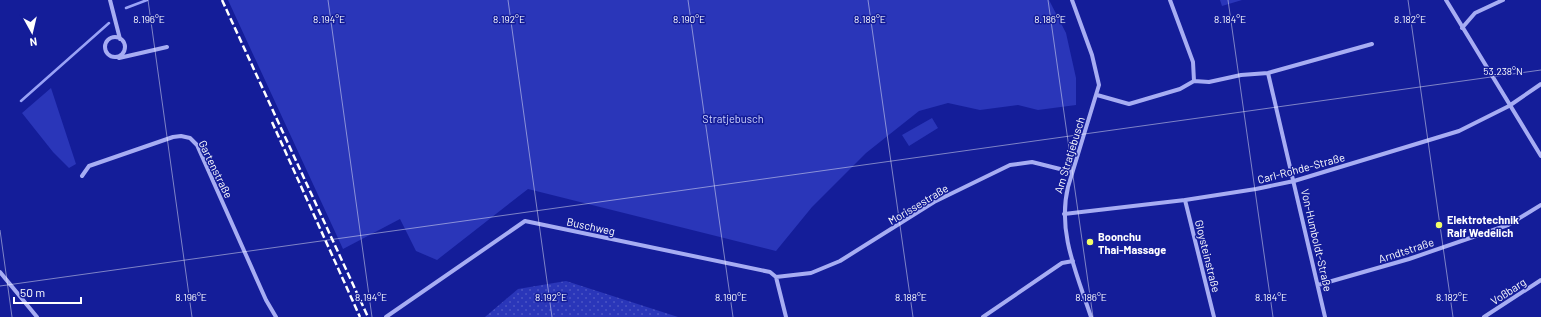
<svg xmlns="http://www.w3.org/2000/svg" width="1541" height="317" viewBox="0 0 1541 317" font-family="Barlow,sans-serif">
	<style>
		.grass { fill: url(#grass-dots) }
		.park { fill: #2a36b9 }
		.lines { fill: none; stroke-linecap: round; stroke-linejoin: round }
		.stream { stroke: #99a2f6; stroke-width: 2.5 }
		.minor { stroke: #a7adf3; stroke-width: 4 }
		.rail { stroke: #fff; stroke-width: 2.5; stroke-dasharray: 7 3; stroke-linecap: butt }
		.ticks { fill: none; stroke: #fff; stroke-width: 1; stroke-opacity: 0.45 }
		.poi-dot { fill: #f3ff68; stroke: #141d99; stroke-width: 1.5 }
		.labels { text-anchor: middle; dominant-baseline: central; stroke-width: 3; stroke-linejoin: round; paint-order: stroke }
		.park-label { font-size: 11px; fill: #cfd3fd; stroke: #141d99 }
		.street-label { font-size: 11px; fill: #fff; stroke: #141d99 }
		.poi-label { font-size: 11px; font-weight: bold; fill: #fff; stroke: #141d99; text-anchor: start }
		.ticks-label { font-size: 10px; text-anchor: middle; fill: #fff; stroke: #141d99; stroke-width: 3; stroke-linejoin: round; paint-order: stroke }
	</style>
	<defs>
		<pattern id="grass-dots" width="8" height="8" patternUnits="userSpaceOnUse"><rect width="8" height="8" fill="#2a36b9"/><path d="M2 2h.1M6 6h.1" fill="none" stroke="#4a54c4" stroke-width="1.8" stroke-linecap="round"/></pattern>
	</defs>
	<rect width="100%" height="100%" fill="#141d99"/>
	<path class="grass" d="M566 281 678 317H485L518 289Z"/>
	<path class="park" d="M228 0H1049L1066 33 1076 78V105L1038 110 1018 105 980 110 948 103 919 111 866 153 812 207 776 251 528 189 437 260 416 251 400 219 343 249Z
		M1220 0H1242L1222 6Z
		M51 88 76 164 69 168 53 152 22 113Z
		M932 118 938 128 909 146 902 135Z"/>
	<g class="lines">
		<path class="stream" d="M126 8 147 0
			M21 101 109 23"/>
		<path class="minor" d="M110 0 120 39
			M1072 0 1092 55 1099 85 1068 187C1057 232 1077 274 1091 317
			M1446 0 1541 156
			M1462 28 1475 13 1503 0
			M105 47a10 10 0 1 1 20 0a10 10 0 1 1-20 0Z
			M119 58 167 47
			M1268 73 1325 317
			M1194 81 1209 82 1241 75 1268 73 1372 44
			M1097 95 1129 104 1180 89 1194 81 1193 62 1170 0
			M82 176 89 166 173 137 181 136 190 138 197 145 266 300 276 317
			M1185 200 1214 317
			M1064 214 1185 200 1256 189 1294 181 1459 131 1509 106 1541 84
			M0 272 37 317
			M776 277 811 273 840 261 934 202 1010 165 1032 162 1072 172
			M1318 285 1409 259 1508 225 1541 205
			M386 317 525 221 770 272 776 277 786 317
			M983 317 1062 263 1073 261
			M1484 317 1541 280"/>
		<path class="rail" d="M222 0 368 317
			M272 122 360 317"/>
	</g>
	<path class="ticks" d="M148 0 192 317M328 0 372 317M508 0 552 317M688 0 733 317M868 0 913 317M1048 0 1093 317M1228 0 1273 317M1408 0 1453 317M0 230 12 317M0 286 1541 70"/>
	<g class="poi-dot">
		<circle cx="1439" cy="225" r="4"/>
		<circle cx="1090" cy="242" r="4"/>
	</g>
	<g class="labels">
		<g class="park-label">
			<text x="733" y="118">Stratjebusch</text>
		</g>
		<g class="street-label">
			<text transform="translate(1069 155) rotate(-73)">Am Stratjebusch</text>
			<text transform="translate(1301 168) rotate(-15)">Carl-Rohde-Straße</text>
			<text transform="translate(216 169) rotate(64)">Gartenstraße</text>
			<text transform="translate(918 204) rotate(-31)">Morissestraße</text>
			<text transform="translate(591 226) rotate(12)">Buschweg</text>
			<text transform="translate(1317 240) rotate(77)">Von-Humboldt-Straße</text>
			<text transform="translate(1406 250) rotate(-18)">Arndtstraße</text>
			<text transform="translate(1208 256) rotate(76)">Gloysteinstraße</text>
			<text transform="translate(1508 291) rotate(-33)">Voßbarg</text>
		</g>
		<g class="poi-label">
			<text x="1447" y="219">Elektrotechnik<tspan x="1447" dy="13">Ralf Wedelich</tspan></text>
			<text x="1098" y="236">Boonchu<tspan x="1098" dy="13">Thai-Massage</tspan></text>
		</g>
	</g>
	<g class="ticks-label">
		<text x="149" y="23">8.196°E</text>
		<text x="329" y="23">8.194°E</text>
		<text x="509" y="23">8.192°E</text>
		<text x="689" y="23">8.190°E</text>
		<text x="870" y="23">8.188°E</text>
		<text x="1050" y="23">8.186°E</text>
		<text x="1230" y="23">8.184°E</text>
		<text x="1410" y="23">8.182°E</text>
		<text x="1503" y="75">53.238°N</text>
		<text x="191" y="301">8.196°E</text>
		<text x="371" y="301">8.194°E</text>
		<text x="551" y="301">8.192°E</text>
		<text x="731" y="301">8.190°E</text>
		<text x="911" y="301">8.188°E</text>
		<text x="1091" y="301">8.186°E</text>
		<text x="1271" y="301">8.184°E</text>
		<text x="1452" y="301">8.182°E</text>
	</g>
	<g transform="translate(32 32) rotate(172)" stroke="#141d99" stroke-width="3" paint-order="stroke">
	<path d="M0-3L7 15L0 10L-7 15Z" fill="#ffffff"/>
	<text y="-6" font-size="11" font-weight="bold" text-anchor="middle" fill="#ffffff">N</text>
	</g>
	<path d="M14 297v6h67v-6" fill="none" stroke="#ffffff" stroke-width="2"/>
	<text x="20" y="297" font-size="12" fill="#ffffff" stroke="#141d99" stroke-width="3" paint-order="stroke">50 m</text>
</svg>
